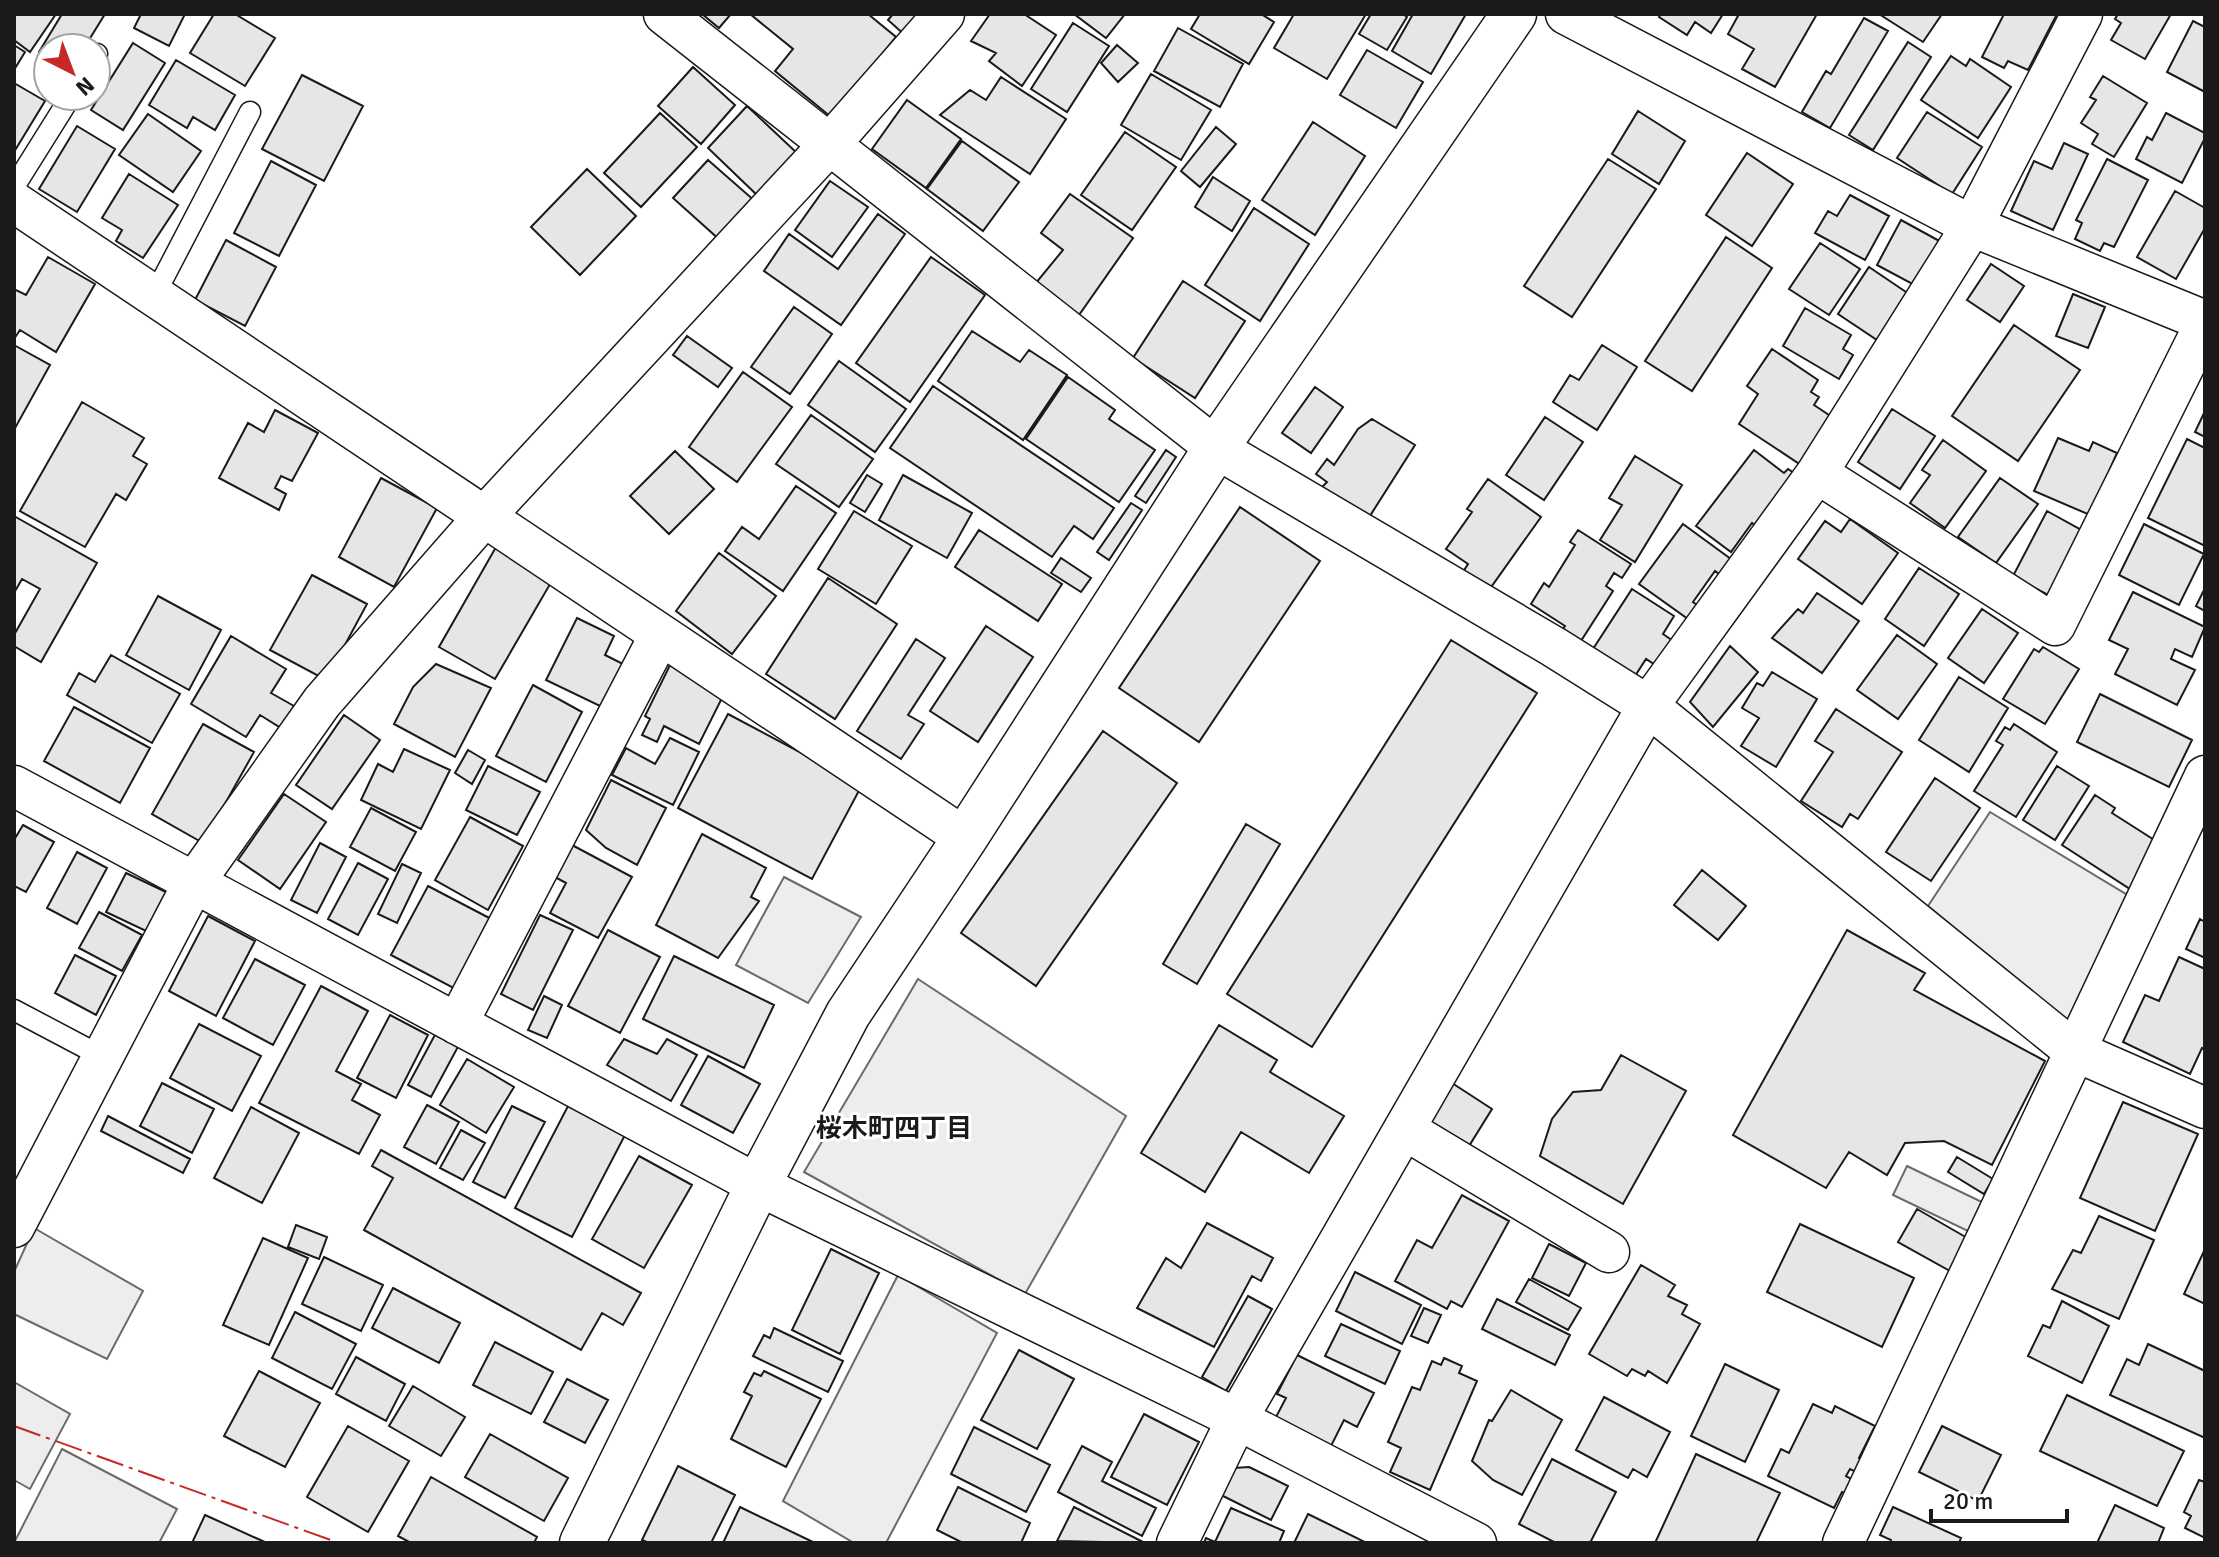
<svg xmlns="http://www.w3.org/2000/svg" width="2219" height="1557" viewBox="0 0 2219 1557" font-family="Signika,'Noto Sans JP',sans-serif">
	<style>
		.parking { fill: #ededed; stroke: #6a6a6a; stroke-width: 2 }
		.building { fill: #e6e6e6; stroke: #1a1a1a; stroke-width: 2 }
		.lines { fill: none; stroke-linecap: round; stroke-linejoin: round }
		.lane-casing { stroke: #1a1a1a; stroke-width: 23 }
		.street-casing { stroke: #1a1a1a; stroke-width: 43 }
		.secondary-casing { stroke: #1a1a1a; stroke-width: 47 }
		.lane { stroke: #fff; stroke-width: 20 }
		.street { stroke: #fff; stroke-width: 40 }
		.secondary { stroke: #fff; stroke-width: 44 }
		.power { stroke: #c62828; stroke-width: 2; stroke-dasharray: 28 6 4 6; stroke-linecap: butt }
		.labels { text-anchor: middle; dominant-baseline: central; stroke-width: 6; stroke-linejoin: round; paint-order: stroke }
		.neighbourhood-label { font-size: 26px; font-weight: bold; fill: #1a1a1a; stroke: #fff }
	</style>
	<rect width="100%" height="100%" fill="#fff"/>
	<path class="parking" d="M1990 812 2134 899 2078 1018 2066 1021 1928 906Z
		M784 877 861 917 808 1003 736 965Z
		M918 979 1126 1116 1025 1294 804 1172Z
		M1907 1166 1986 1204 1972 1233 1893 1195Z
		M34 1228 143 1291 107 1359 14 1314V1272Z
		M898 1275 997 1333 886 1543H854L783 1501Z
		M14 1382 70 1414 30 1489 14 1480Z
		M62 1449 177 1509 159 1543H14Z"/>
	<path class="building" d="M14 14H56L30 52 14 40Z
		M62 14H105L84 48H48V58L39 52Z
		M141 14H185L169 46 134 28Z
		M214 14H235L275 38 245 86 190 53Z
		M702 14H731L719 28Z
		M750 14H868L896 37 831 117 775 71 793 49Z
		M893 14H928L907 37 888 20Z
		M990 14H1024L1056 35 1022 86 989 61 996 53 971 41Z
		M1074 14H1125L1106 38Z
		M1200 14H1261L1274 22 1249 64 1191 29Z
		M1294 14H1366L1327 79 1274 48Z
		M1371 14H1403L1407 17 1387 50 1359 34Z
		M1413 14H1466L1431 74 1392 51Z
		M1661 14H1723L1711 33 1695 22 1687 35 1659 17Z
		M1739 14H1817L1775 87 1742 69 1754 49 1728 34Z
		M1879 14H1942L1923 42Z
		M2004 14H2057L2028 70 2008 61 2004 68 1982 57Z
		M2118 14H2171L2145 59 2111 40 2121 23 2115 19Z
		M1864 18 1888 31 1830 128 1802 112 1826 71 1831 74Z
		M2193 21 2205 27V92L2167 72Z
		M1073 23 1109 46 1067 112 1031 89Z
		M1178 28 1243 64 1220 107 1154 71Z
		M1908 42 1931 57 1873 150 1849 135Z
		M133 43 165 63 123 130 91 110Z
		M14 45 25 52 14 70Z
		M1117 45 1138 63 1118 82 1101 63Z
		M1367 50 1423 82 1396 128 1340 95Z
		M1951 56 1966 66 1970 59 2011 87 1978 138 1921 100Z
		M176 60 235 95 215 130 193 117 187 128 149 105Z
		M693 67 735 105 701 144 658 106Z
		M1151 74 1211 110 1181 160 1121 125Z
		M302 75 363 106 324 181 262 149Z
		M2103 76 2147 103 2114 157 2092 144 2098 134 2081 123 2096 100 2090 97Z
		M1001 77 1066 119 1030 174 940 115 970 90 986 100Z
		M14 83 45 101 14 152Z
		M907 100 961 139 926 188 872 149Z
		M747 106 798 154 758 196 708 148Z
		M1638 111 1685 141 1659 184 1612 154Z
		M1927 112 1982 147 1952 194 1897 158Z
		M660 113 697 147 641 207 604 173Z
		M2166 113 2205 133V138L2182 183 2136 159 2147 137 2152 140Z
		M148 114 201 151 173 192 119 155Z
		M1313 122 1365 156 1315 235 1262 200Z
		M77 126 115 149 77 212 39 189Z
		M1216 127 1236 144 1200 187 1181 171Z
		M1125 132 1176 167 1132 230 1081 195Z
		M962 141 1019 182 983 231 927 189Z
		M2064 143 2088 154 2053 230 2011 211 2034 161 2052 169Z
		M1747 153 1793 184 1752 246 1706 215Z
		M1608 159 1656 189 1572 317 1524 286Z
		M2107 159 2148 180 2114 247 2104 243 2100 251 2075 239 2082 223 2076 220Z
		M708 160 756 202 721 241 673 198Z
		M271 161 316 185 279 256 234 233Z
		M587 169 636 216 580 275 531 227Z
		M129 174 178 205 143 258 116 241 122 230 102 218Z
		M1213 177 1250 201 1232 231 1195 207Z
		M830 181 868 207 832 257 795 230Z
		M2175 191 2205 208V228L2176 279 2137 257Z
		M1070 194 1133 238 1079 315 1035 284 1063 250 1041 233Z
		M1850 195 1889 216 1865 260 1815 233 1828 211 1837 216Z
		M1254 208 1309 244 1260 321 1205 285Z
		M878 214 905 234 841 325 764 271 789 234 838 269Z
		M1901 220 1943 243 1918 287 1877 265Z
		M1726 237 1772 268 1692 391 1645 361Z
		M226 240 276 267 245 326 195 300Z
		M1820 243 1860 269 1829 315 1789 289Z
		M48 257 95 284 56 352 20 330 14 339V289L26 295Z
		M931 257 985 295 910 402 856 363Z
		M1991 264 2024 286 2000 322 1967 300Z
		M1869 267 1909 294 1883 344 1838 314Z
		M1183 281 1245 321 1195 398 1133 358Z
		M2073 294 2105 307 2088 348 2056 336Z
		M794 307 832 334 790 394 751 367Z
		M1805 308 1851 335 1843 349 1853 355 1839 379 1783 346Z
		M2014 325 2080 370 2018 461 1952 416Z
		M972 331 1020 362 1029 350 1067 375 1023 440 938 381Z
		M687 336 732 368 718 387 673 355Z
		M14 345 50 365 14 430Z
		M1602 345 1637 367 1597 430 1553 402 1570 375 1579 380Z
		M1772 349 1818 380 1811 392 1819 397 1814 405 1832 417 1801 465 1739 424 1758 394 1747 386Z
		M839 361 906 409 875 452 808 405Z
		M743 372 792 407 737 482 689 447Z
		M1068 377 1115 410 1109 419 1155 450 1119 502 1026 439Z
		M933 386 1114 508 1093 539 1074 526 1052 557 890 448Z
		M1315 387 1343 407 1311 453 1282 433Z
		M82 402 144 438 133 456 147 464 126 500 116 494 85 547 20 511Z
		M1892 409 1935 436 1900 489 1858 462Z
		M275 410 318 433 292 481 281 476 275 488 286 494 279 510 219 478 248 423 264 432Z
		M2205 411V437L2195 432Z
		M811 415 873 459 839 507 776 464Z
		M1545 417 1583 442 1544 500 1506 475Z
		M1372 419 1415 445 1368 519 1322 487 1327 482 1316 474 1327 459 1334 465 1358 429Z
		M2058 438 2089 451 2093 442 2117 453 2090 515 2034 491Z
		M2187 439 2205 448V546L2148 518Z
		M1943 440 1986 471 1945 528 1910 503 1930 475 1922 470Z
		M1166 450 1176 457 1146 503 1135 496Z
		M1754 450 1784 473 1788 469 1797 475 1757 527 1752 523 1731 552 1696 526Z
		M675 451 714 489 669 534 630 496Z
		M1635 456 1682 485 1635 562 1600 540 1622 505 1609 498Z
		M867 475 882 484 865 512 850 503Z
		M903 475 972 513 947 558 879 520Z
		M381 478 437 508 394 587 339 557Z
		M2000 478 2038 504 1996 563 1958 537Z
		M1488 479 1541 517 1489 590 1463 572 1468 564 1446 549 1472 512 1467 509Z
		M796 486 836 513 783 591 725 551 742 527 759 539Z
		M1131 503 1142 510 1109 560 1097 552Z
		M1240 507 1320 561 1199 742 1119 688Z
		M854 511 912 546 876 604 818 569Z
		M2047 511 2083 531 2048 595 2013 576Z
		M14 516 97 563 41 662 14 646V635L40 589 22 579 14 593Z
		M1850 519 1898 553 1862 604 1798 559 1825 521 1841 532Z
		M1683 524 1735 562 1724 578 1715 571 1693 602 1697 605 1688 619 1639 584Z
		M2144 524 2204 554 2179 605 2119 575Z
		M979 530 1062 584 1038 621 955 567Z
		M1578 530 1631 564 1622 578 1614 573 1606 586 1613 591 1579 644 1561 632 1565 626 1531 604 1544 583 1549 587 1575 545 1570 542Z
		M496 547 553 579 495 679 439 647Z
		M719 553 776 596 732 654 676 611Z
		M1061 558 1091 578 1081 592 1051 573Z
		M1919 568 1959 594 1924 646 1885 619Z
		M312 575 367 604 326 680 270 650Z
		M828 578 897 624 835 719 766 674Z
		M2205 588V611L2196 606Z
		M1632 589 1674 616 1663 634 1676 643 1660 668 1646 659 1635 676 1593 649Z
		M2133 592 2205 627 2192 657 2175 649 2171 659 2195 670 2177 705 2115 674 2128 649 2109 640Z
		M1817 593 1859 621 1822 673 1772 638 1798 609 1803 613Z
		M158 596 221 630 189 690 126 655Z
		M1982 609 2018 633 1984 683 1948 658Z
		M577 618 614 636 605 655 623 664 602 707 546 680Z
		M986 626 1033 657 978 742 930 711Z
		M1897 635 1937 664 1898 719 1857 690Z
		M231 636 286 669 271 693 294 706 281 728 260 715 246 737 191 704Z
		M916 639 945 658 908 715 924 724 901 759 857 731Z
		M1451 640 1537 693 1312 1047 1227 994Z
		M1730 646 1758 672 1713 727 1690 702Z
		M2043 647 2079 669 2045 724 2003 699 2034 649 2039 652Z
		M111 655 180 694 152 743 67 695 79 673 95 682Z
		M436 664 491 688 455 757 394 724 413 687Z
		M670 665 725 692 699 744 664 726 657 742 642 735 650 719 645 716Z
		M1772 672 1817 699 1776 767 1741 746 1759 718 1742 708 1757 683 1763 686Z
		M1959 677 2008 708 1969 772 1919 740Z
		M533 685 582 712 546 782 496 756Z
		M2100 694 2192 740 2169 787 2077 742Z
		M74 707 150 748 120 803 44 761Z
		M1836 709 1902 752 1858 819 1850 814 1842 827 1801 801 1833 752 1815 741Z
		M728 714 862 785 812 879 678 808Z
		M344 715 380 740 332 809 296 785Z
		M203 724 254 752 203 843 152 814Z
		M2014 724 2057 752 2016 817 1974 791 2003 745 1996 741 2005 727 2010 730Z
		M1103 731 1177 783 1036 986 961 933Z
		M670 738 699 752 673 805 612 775 626 748 655 764Z
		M404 749 450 770 421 829 361 800 378 764 393 772Z
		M468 750 485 760 472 784 455 773Z
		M488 766 540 792 517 835 466 810Z
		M2057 766 2089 786 2055 840 2023 820Z
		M1935 778 1980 808 1931 881 1886 852Z
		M611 780 666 808 637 865 606 848 586 830Z
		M284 794 326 822 280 889 238 860Z
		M2095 795 2115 808 2112 813 2159 843 2130 889 2062 845Z
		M371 808 416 832 395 871 350 847Z
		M470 817 523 846 488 910 435 880Z
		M1246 824 1280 844 1197 984 1163 964Z
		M23 825 54 842 26 892 14 886V840Z
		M702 834 766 868 751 897 759 901 718 958 656 925Z
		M320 843 346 857 317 913 291 900Z
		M572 845 632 877 598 938 550 913 566 883 555 877Z
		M77 852 107 868 77 924 47 908Z
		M358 863 388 879 358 935 328 919Z
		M402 864 421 873 397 923 378 914Z
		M1702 870 1746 906 1718 940 1674 905Z
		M126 873 166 892 146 931 106 912Z
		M428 886 497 922 461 992 391 955Z
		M99 912 142 935 122 971 79 948Z
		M540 915 573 930 533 1010 501 994Z
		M208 916 255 941 216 1016 169 991Z
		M2200 919 2205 922V958L2186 949Z
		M608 930 660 957 620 1033 568 1006Z
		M1847 930 1925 973 1914 990 2045 1061 1992 1165 1944 1141 1905 1143 1887 1175 1849 1152 1826 1188 1733 1135Z
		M75 955 116 976 96 1015 55 993Z
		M674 956 774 1005 744 1068 643 1019Z
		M2179 957 2205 969V1050L2202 1048 2190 1074 2123 1042 2145 995 2159 1001Z
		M255 959 305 985 273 1045 223 1018Z
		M321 986 368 1011 336 1071 361 1084 352 1100 380 1115 359 1154 259 1103Z
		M544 996 562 1005 547 1038 528 1030Z
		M390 1015 428 1035 396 1098 357 1078Z
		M199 1024 261 1056 232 1111 170 1078Z
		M1219 1025 1277 1060 1270 1072 1344 1116 1309 1173 1241 1132 1205 1192 1141 1153Z
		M437 1031 460 1043 431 1097 408 1085Z
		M624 1039 657 1054 667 1039 697 1055 671 1101 607 1065Z
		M1621 1055 1686 1091 1623 1204 1540 1156 1552 1119 1573 1092 1601 1090Z
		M708 1056 760 1084 733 1133 681 1105Z
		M467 1059 514 1087 486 1133 440 1105Z
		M162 1083 214 1109 192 1153 140 1126Z
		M1452 1083 1492 1109 1469 1146 1428 1120Z
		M2123 1102 2198 1134 2155 1231 2080 1198Z
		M427 1105 459 1122 436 1164 404 1147Z
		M512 1106 545 1122 505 1198 473 1182Z
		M568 1106 625 1135 572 1237 515 1208Z
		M251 1107 299 1133 262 1203 214 1178Z
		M108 1116 190 1159 183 1173 101 1131Z
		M461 1130 485 1143 463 1180 440 1168Z
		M381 1150 641 1293 623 1325 602 1313 581 1350 364 1230 393 1178 372 1166Z
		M639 1156 692 1185 644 1268 592 1239Z
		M1957 1157 1993 1179 1984 1194 1948 1172Z
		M1462 1195 1509 1221 1462 1307 1451 1301 1447 1309 1395 1281 1417 1240 1432 1248Z
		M1917 1209 1969 1239 1950 1271 1898 1242Z
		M2099 1216 2154 1240 2119 1319 2052 1289 2073 1250 2081 1253Z
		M1207 1223 1273 1258 1261 1281 1252 1276 1214 1347 1137 1308 1166 1258 1181 1268Z
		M1800 1224 1914 1278 1882 1347 1767 1292Z
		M296 1225 327 1237 319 1259 288 1247Z
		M263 1238 308 1258 269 1345 223 1325Z
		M1549 1244 1586 1263 1569 1296 1532 1278Z
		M831 1249 879 1273 840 1354 792 1330Z
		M2205 1249V1304L2184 1294Z
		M324 1257 383 1285 361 1331 302 1304Z
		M1641 1265 1675 1285 1668 1296 1687 1305 1682 1314 1700 1324 1667 1383 1648 1371 1645 1376 1632 1369 1627 1376 1589 1354Z
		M1355 1272 1421 1305 1402 1344 1336 1311Z
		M1529 1279 1581 1308 1568 1330 1516 1302Z
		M393 1288 460 1323 439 1363 372 1328Z
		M1248 1296 1272 1309 1226 1391 1202 1377Z
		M1497 1299 1570 1335 1555 1365 1482 1329Z
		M2062 1301 2109 1326 2082 1383 2028 1356 2043 1325 2050 1328Z
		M1424 1308 1441 1315 1428 1343 1411 1336Z
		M295 1312 356 1344 332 1389 272 1358Z
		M1341 1324 1400 1351 1385 1384 1325 1356Z
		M774 1328 843 1361 828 1392 753 1356 764 1335 770 1338Z
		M495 1342 553 1372 531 1414 473 1385Z
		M2148 1344 2205 1371V1438L2110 1395 2127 1359 2139 1365Z
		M1019 1350 1074 1379 1037 1449 981 1420Z
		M1297 1355 1374 1393 1357 1427 1344 1420 1331 1446 1276 1417 1286 1398 1277 1394Z
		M356 1357 405 1384 386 1421 336 1394Z
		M1444 1358 1462 1366 1459 1373 1477 1381 1430 1490 1390 1472 1401 1448 1388 1442 1412 1387 1420 1390 1432 1361 1441 1365Z
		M1725 1364 1779 1390 1745 1462 1691 1436Z
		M259 1371 320 1403 285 1467 224 1436Z
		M764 1371 821 1399 786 1467 731 1439 752 1396 744 1392 754 1373 761 1376Z
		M567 1379 608 1400 585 1443 544 1422Z
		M413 1386 465 1417 441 1456 389 1426Z
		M1511 1390 1562 1420 1522 1495 1493 1480 1472 1461 1489 1420 1492 1421Z
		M2067 1395 2184 1451 2157 1506 2040 1451Z
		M1604 1397 1670 1432 1647 1477 1633 1469 1628 1478 1576 1450Z
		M1813 1404 1832 1413 1835 1406 1875 1426 1859 1458 1864 1460 1858 1473 1850 1469 1846 1476 1855 1481 1849 1495 1842 1492 1834 1508 1768 1476 1781 1449 1789 1453Z
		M1144 1414 1199 1442 1167 1505 1111 1477Z
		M348 1426 409 1461 368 1532 307 1497Z
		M1942 1426 2001 1455 1978 1501 1919 1472Z
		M974 1427 1050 1465 1026 1512 951 1474Z
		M490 1434 568 1478 544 1521 465 1477Z
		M1082 1446 1112 1462 1102 1481 1156 1508 1142 1536 1058 1492Z
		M1696 1454 1780 1493 1756 1543H1655Z
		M1552 1459 1616 1492 1590 1543H1556L1519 1524Z
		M678 1466 735 1495 711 1543H649L642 1540Z
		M1249 1467 1288 1486 1271 1520 1219 1494 1234 1468Z
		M431 1477 537 1537 534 1543H411L398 1536Z
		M2199 1480 2205 1482V1538L2185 1528 2191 1516 2184 1512Z
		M958 1487 1030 1523 1021 1543H963L937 1530Z
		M2115 1505 2164 1528 2158 1543H2097Z
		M740 1507 815 1543H723Z
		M1074 1507 1145 1543 1057 1541Z
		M1893 1507 1961 1538 1959 1543H1890L1891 1540 1880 1535Z
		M1231 1508 1284 1531 1279 1543H1204L1206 1538 1215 1542Z
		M1308 1514 1365 1542V1543H1294Z
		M205 1515 267 1543H192Z"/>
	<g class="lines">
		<g class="lane-casing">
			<path id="lane" d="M96 56 97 54
				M14 187 71 96
				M154 296 250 112
				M14 1010 103 1057"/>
		</g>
		<g class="street-casing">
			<path id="street" d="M664 14 1216 448 1554 647 1648 706 2073 1050 2205 1108
				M1566 14 1972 226 2205 321
				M14 202 965 838
				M1817 473 2055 625 2205 324
				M14 786 758 1185 1237 1419 1476 1543
				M457 1024 660 635
				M1404 1129 1609 1252
				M14 1227 193 884 322 702 483 518 829 145 944 14
				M1177 1543 1237 1419 1648 706 1817 473 1972 226 2082 14
				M1843 1543 2205 776"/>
		</g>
		<g class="secondary-casing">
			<path id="secondary" d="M582 1543 758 1185 848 1014 965 838 1216 448 1514 14"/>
		</g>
		<use href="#lane" class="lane"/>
		<use href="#street" class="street"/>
		<use href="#secondary" class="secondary"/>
		<path class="power" d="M14 1426 339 1543"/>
	</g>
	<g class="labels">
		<g class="neighbourhood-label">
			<text x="894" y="1129">桜木町四丁目</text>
		</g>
	</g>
	<rect width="2219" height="1557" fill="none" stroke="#1a1a1a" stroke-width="32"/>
	<g transform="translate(72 72) rotate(138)"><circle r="38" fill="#ffffff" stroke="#a3a3a3" stroke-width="2"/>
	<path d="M0-6L14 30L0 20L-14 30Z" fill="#c62828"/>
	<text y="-12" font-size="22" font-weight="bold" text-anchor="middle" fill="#1a1a1a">N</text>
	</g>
	<path d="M1931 1509v12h136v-12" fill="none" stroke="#1a1a1a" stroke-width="4"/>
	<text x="1943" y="1509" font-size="24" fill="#1a1a1a" stroke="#ffffff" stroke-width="6" paint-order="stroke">20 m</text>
</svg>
